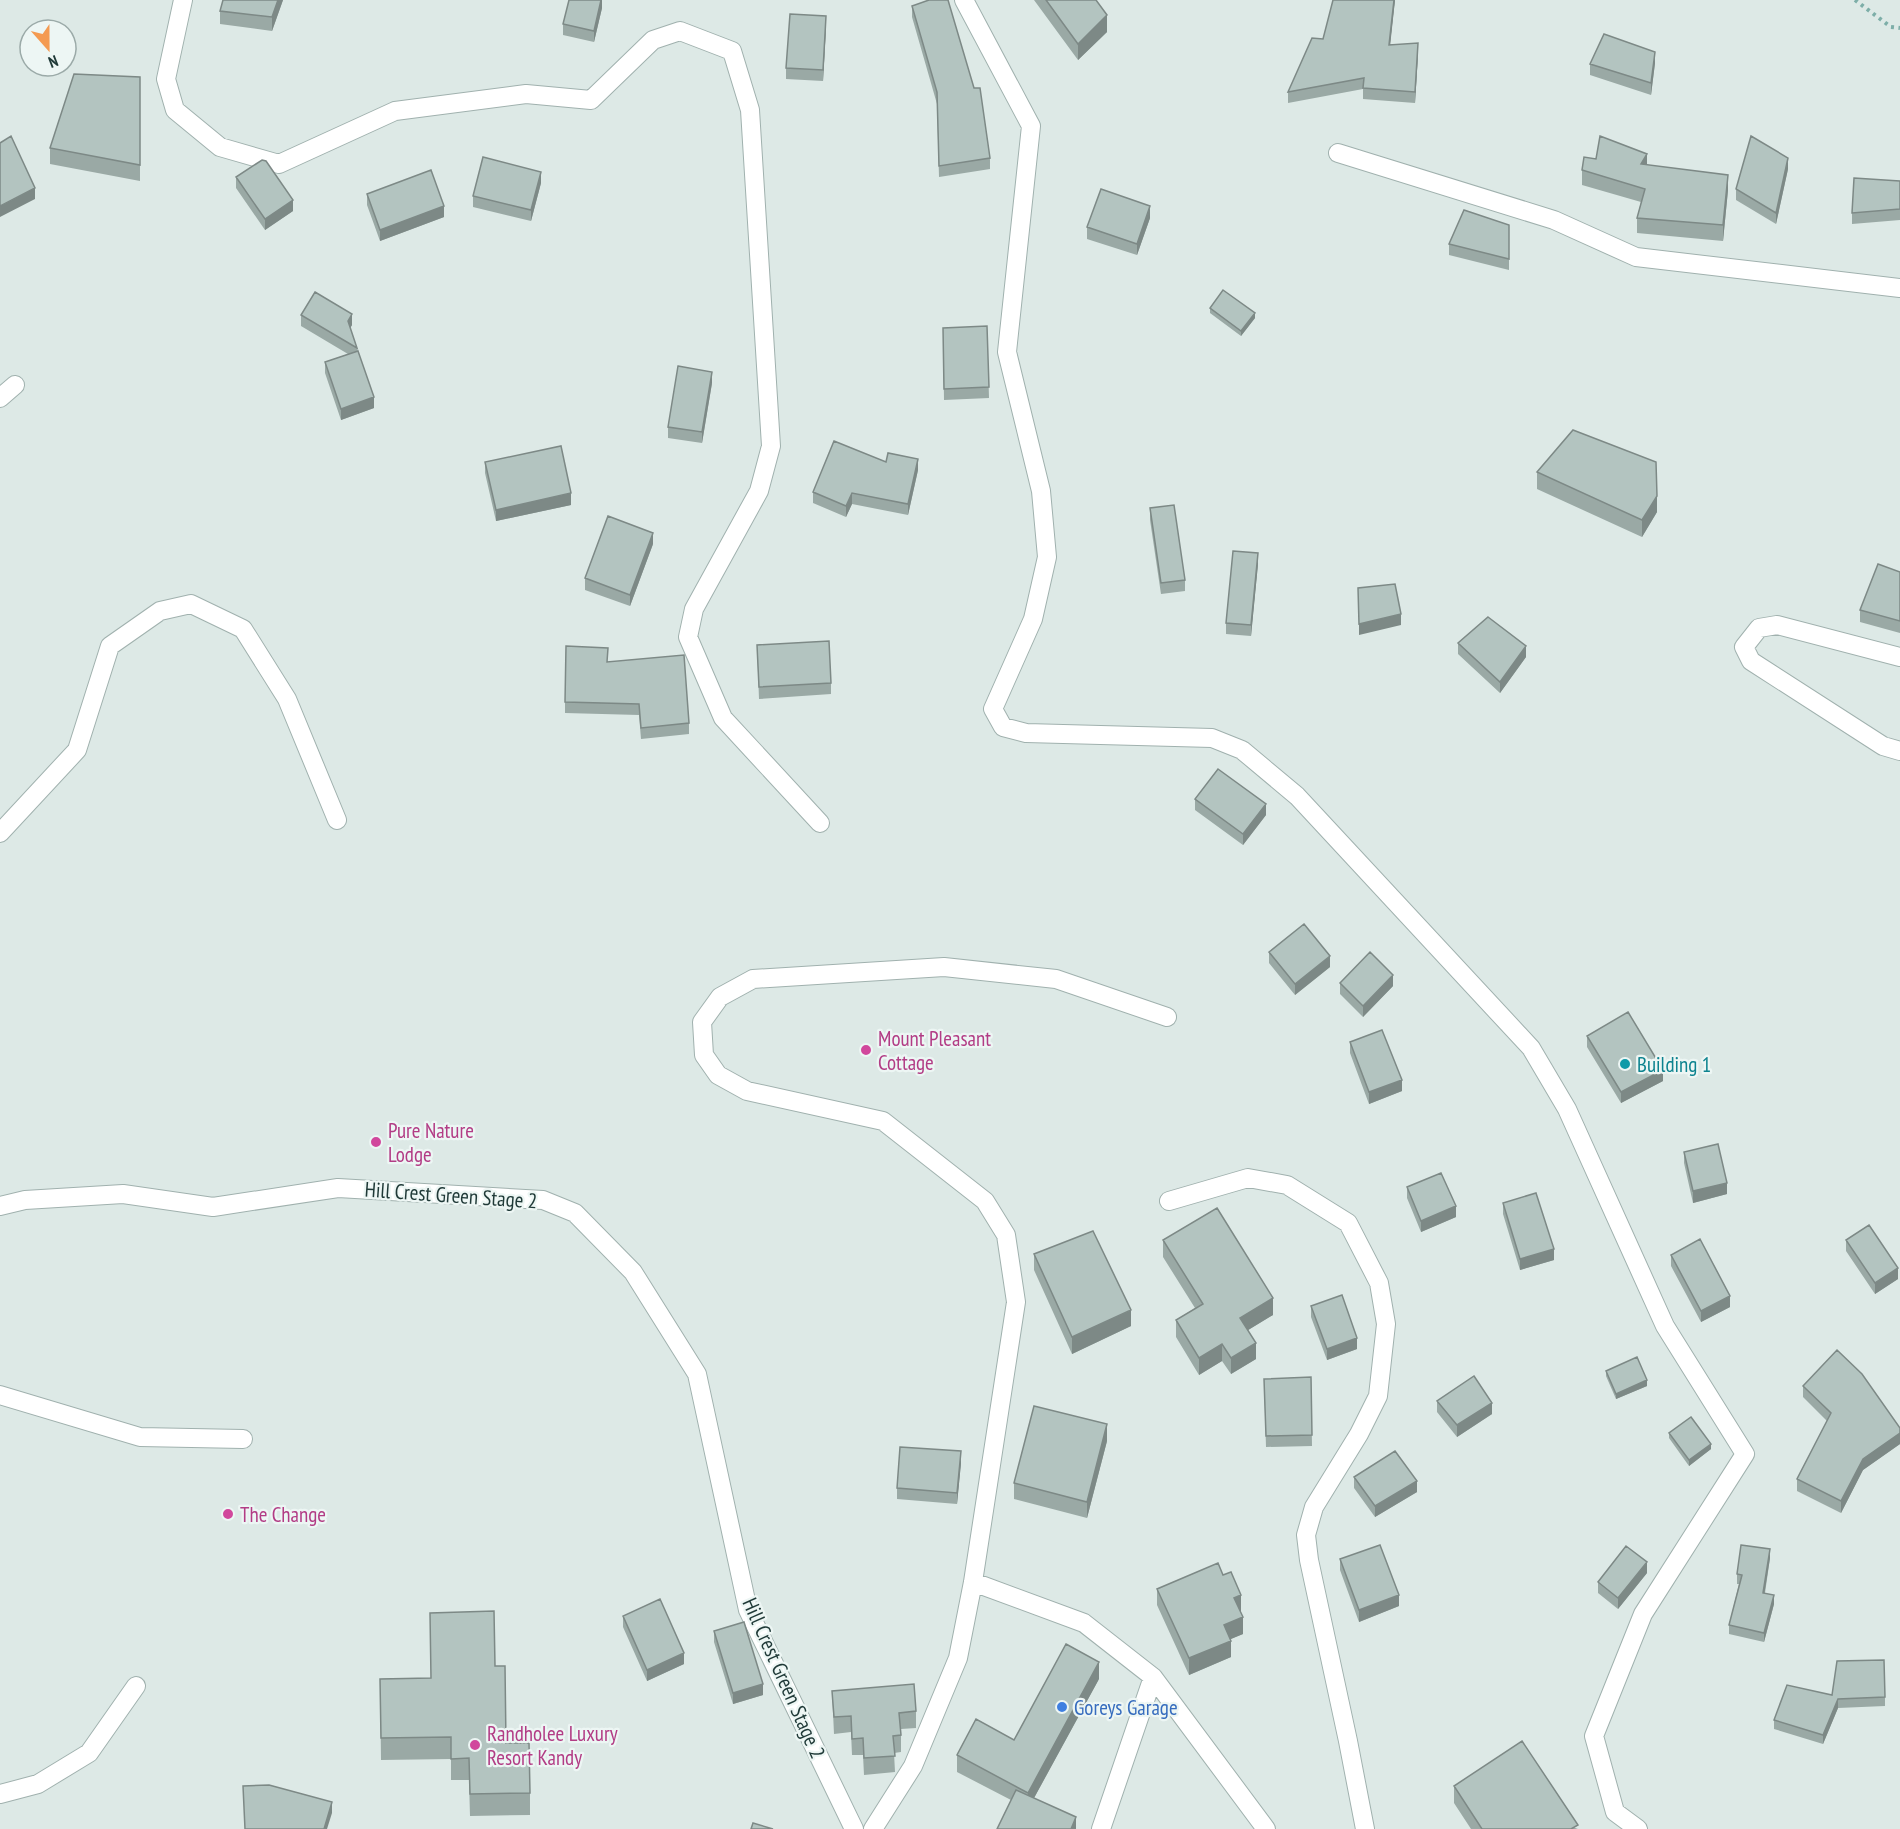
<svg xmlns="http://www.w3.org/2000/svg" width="1900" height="1829" viewBox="0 0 1900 1829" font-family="'PT Sans Narrow',sans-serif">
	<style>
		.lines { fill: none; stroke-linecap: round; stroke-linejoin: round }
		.minor-casing { stroke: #a0b1ae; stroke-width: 20 }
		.path { stroke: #7daea8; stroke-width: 4; stroke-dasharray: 3 4.5; stroke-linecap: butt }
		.minor { stroke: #fff; stroke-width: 18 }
		.wall { fill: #9aa9a5 }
		.shaded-wall { fill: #7d8986 }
		.building { fill: #b3c4c0; stroke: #7d8986; stroke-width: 1.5 }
		.hotel-dot { fill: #d1479c; stroke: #edf6f4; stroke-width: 2 }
		.culture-dot { fill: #0f9aa8; stroke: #edf6f4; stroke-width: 2 }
		.shop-dot { fill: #3f7fe0; stroke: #edf6f4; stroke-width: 2 }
		.labels { text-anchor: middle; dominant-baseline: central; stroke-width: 4.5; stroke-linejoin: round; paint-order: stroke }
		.hotel-label { font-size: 21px; fill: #b23c85; stroke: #edf6f4; text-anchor: start }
		.culture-label { font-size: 21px; fill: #0d838f; stroke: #edf6f4; text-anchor: start }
		.street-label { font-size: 21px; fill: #1f3937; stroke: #edf6f4 }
		.shop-label { font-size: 21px; fill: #366cbe; stroke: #edf6f4; text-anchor: start }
	</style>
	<rect width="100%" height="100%" fill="#dde9e6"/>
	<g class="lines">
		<g class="minor-casing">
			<path id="minor" d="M183 0 166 79 175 110 220 147 279 164 395 111 526 94 591 100 653 40 680 31 732 51 750 110 771 446 759 491 694 609 688 637 723 718 820 823
				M964 0 1031 126 1007 352 1041 491 1047 557 1033 619 993 709 1003 727 1026 733 1212 738 1242 750 1297 796 1531 1048 1567 1109 1665 1326 1745 1454 1643 1614 1594 1736 1615 1812 1638 1829
				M1338 153 1554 220 1636 257 1900 288
				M0 398 15 385
				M1900 657 1777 625 1759 628 1744 647 1751 661 1883 746 1900 751
				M0 833 77 750 110 646 160 611 191 604 243 629 287 699 337 820
				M1169 1201 1248 1178 1287 1185 1348 1223 1379 1283 1386 1324 1378 1396 1359 1434 1314 1507 1306 1535 1309 1560 1348 1741 1365 1829
				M0 1206 25 1200 123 1194 213 1207 338 1188 543 1200 575 1213 633 1272 697 1374 748 1610 854 1829
				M0 1395 140 1437 243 1439
				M973 1582 1084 1623 1153 1677 1266 1829
				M0 1794 38 1784 89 1753 136 1686
				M873 1829 913 1766 958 1658 973 1582 1016 1302 1006 1235 985 1201 883 1121 747 1091 718 1075 704 1055 702 1022 720 997 753 979 944 967 1056 979 1167 1017
				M1101 1829 1153 1677"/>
		</g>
		<path class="path" d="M1855 0 1891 27 1900 28"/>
		<use href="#minor" class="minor"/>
	</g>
	<path class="wall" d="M223 0H283L272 31 220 24V11Z
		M602 0V8L594 42 563 35V24Z
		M1034 0H1096L1107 32 1078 60Z
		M1333 0H1395L1390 44 1418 54 1415 103 1363 99V89L1288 103V92L1323 39Z
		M912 6 990 158V169L939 177 937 104 912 17Z
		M826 27 823 81 786 79V68Z
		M1655 63 1651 95 1590 75V64Z
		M140 77V181L50 164V148Z
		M1647 165 1728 190 1723 241 1637 233V218L1641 202 1582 185V170Z
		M1788 169 1776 224 1736 200V189Z
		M236 177 293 211 265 230 236 188Z
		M1900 181V220L1852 224V213Z
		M541 183 531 221 473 207V196Z
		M367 194 444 217 380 241 367 205Z
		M1150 218 1137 255 1087 239V227Z
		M1509 225V270L1449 255V244Z
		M1210 308 1255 318 1241 336 1210 313Z
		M301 315 352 325 350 328 357 348 374 408 341 420 325 373V362L348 354 301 326Z
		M987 326 989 398 944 400 943 328Z
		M712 383 702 443 668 438V427Z
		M485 462 571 505 496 521 485 473Z
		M886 462 918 470 908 515 852 504 846 517 813 503V492Z
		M1537 472 1657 512 1642 537 1537 489Z
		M1150 508 1185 580V591L1161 594 1150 520Z
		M653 544 630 606 585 590V578Z
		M1258 564 1251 636 1226 634V623Z
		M1900 572V633L1860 622V610Z
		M1458 643 1526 657 1500 693 1458 654Z
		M757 645 831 683V694L759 699Z
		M608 662 689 723V734L641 739 639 715 565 713V702Z
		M1195 799 1266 815 1243 845 1195 810Z
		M1269 952 1330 967 1295 995 1269 963Z
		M1340 983 1393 986 1363 1017 1340 994Z
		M1587 1036 1663 1081 1621 1103 1587 1047Z
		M1350 1042 1402 1091 1369 1104 1350 1053Z
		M1684 1152 1727 1194 1693 1203 1684 1163Z
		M1407 1187 1456 1217 1421 1232 1407 1198Z
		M1503 1203 1554 1260 1520 1270 1503 1214Z
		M1163 1240 1273 1315 1248 1330 1256 1359 1231 1374 1222 1361 1199 1375 1176 1337V1320L1195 1308 1163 1257Z
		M1846 1240 1898 1279 1875 1294 1846 1251Z
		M1034 1254 1131 1326 1072 1354 1034 1270Z
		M1671 1255 1730 1307 1701 1322 1671 1266Z
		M1311 1306 1357 1349 1327 1360 1311 1317Z
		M1606 1371 1647 1386 1616 1399 1606 1376Z
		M1311 1377 1312 1446 1266 1447 1264 1379Z
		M1803 1386 1900 1428V1444L1863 1470 1841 1513 1797 1491V1479L1827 1421 1803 1397Z
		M1437 1401 1492 1414 1457 1437 1437 1412Z
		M1669 1433 1711 1449 1689 1466 1669 1438Z
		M1107 1441 1087 1518 1014 1499V1483Z
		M961 1463 957 1504 897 1499V1488Z
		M1354 1477 1417 1492 1375 1517 1354 1488Z
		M1770 1558 1765 1593 1774 1604 1764 1642 1729 1634V1625L1739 1584H1737V1574Z
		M1340 1559 1399 1606 1359 1622 1340 1570Z
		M1647 1573 1618 1609 1598 1593V1582Z
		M1223 1575 1241 1611 1240 1612 1243 1634 1230 1639 1231 1657 1189 1675 1157 1605V1589Z
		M623 1616 684 1664 647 1681 623 1627Z
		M714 1631 763 1695 733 1704 714 1642Z
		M495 1666 506 1743 530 1793V1815L470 1816 469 1780H451V1759L381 1760 380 1679 431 1678Z
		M1099 1679 1034 1798 1076 1829 1011 1800 957 1772V1755L1014 1740Z
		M832 1691 916 1711V1728L901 1729V1752L894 1753 895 1772 864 1775 863 1755H852L851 1732 834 1734Z
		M1832 1695 1885 1697V1706L1838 1708 1823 1744 1774 1729V1720Z
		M1454 1786 1578 1829H1471L1454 1803Z"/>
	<path class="shaded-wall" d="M278 0H283L272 31V17Z
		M601 0H602V8L594 42V31Z
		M1394 0H1395L1389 56V45Z
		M1107 15V32L1078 60V44Z
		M826 16V27L823 81V70Z
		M1418 43V54L1415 103V92Z
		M1655 52V63L1651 95V83Z
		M1647 154V170L1641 164Z
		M1788 158V169L1776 224V213Z
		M541 172V183L531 221V210Z
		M1728 175V190L1723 241V225Z
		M35 188V199L0 217V206Z
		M293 200V211L265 230V219Z
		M444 206V217L380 241V230Z
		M1150 206V218L1137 255V244Z
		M1255 313V318L1241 336V331Z
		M352 314V325L348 332V321Z
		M712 372V383L702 443V432Z
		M374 397V408L341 420V409Z
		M918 459V470L908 515V504Z
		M571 493V505L496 521V510Z
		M852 493V504L846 517V506Z
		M1657 496V512L1642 537V520Z
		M653 533V544L630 606V595Z
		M1258 553V564L1251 636V625Z
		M1401 614V625L1359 635V624Z
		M1526 646V657L1500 693V682Z
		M1266 804V815L1243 845V834Z
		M1330 956V967L1295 995V984Z
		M1393 975V986L1363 1017V1006Z
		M1663 1070V1081L1621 1103V1092Z
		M1402 1080V1091L1369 1104V1092Z
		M1727 1183V1194L1693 1203V1191Z
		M1456 1206V1217L1421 1232V1221Z
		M1554 1249V1260L1520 1270V1259Z
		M1898 1268V1279L1875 1294V1283Z
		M1730 1296V1307L1701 1322V1311Z
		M1273 1298V1315L1240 1335V1318Z
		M1131 1310V1326L1072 1354V1337Z
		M1357 1338V1349L1327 1360V1349Z
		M1256 1343V1359L1231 1374V1358Z
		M1222 1344V1361L1199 1375V1358Z
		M1647 1380V1386L1616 1399V1394Z
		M1492 1403V1414L1457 1437V1425Z
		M1107 1424V1441L1087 1518V1502Z
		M1900 1433V1444L1863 1470 1841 1513V1501L1863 1459Z
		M1711 1444V1449L1689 1466V1460Z
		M961 1451V1463L957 1504V1493Z
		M1417 1481V1492L1375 1517V1506Z
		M1770 1549V1558L1763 1602V1593Z
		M1647 1562V1573L1618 1609V1598Z
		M1241 1595V1611L1234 1615V1598Z
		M1399 1595V1606L1359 1622V1610Z
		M1774 1595V1604L1764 1642V1633Z
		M1243 1617V1634L1224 1642V1625Z
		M1231 1641V1657L1189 1675V1658Z
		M684 1653V1664L647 1681V1670Z
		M1099 1662V1679L1028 1809V1793Z
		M763 1684V1695L733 1704V1693Z
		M1838 1699V1708L1823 1744V1735Z
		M332 1802V1813L327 1829H324Z
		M1076 1817V1829H1071Z"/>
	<path class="building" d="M223 0H278L272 17 220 11Z
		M569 0H601L594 31 563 24Z
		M929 0H948L974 88H980L990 158 939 166 937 92 912 6Z
		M1046 0H1096L1107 15 1078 44Z
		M1333 0H1394L1389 45 1418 43 1415 92 1363 88 1364 78 1288 92 1312 38 1323 39Z
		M790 14 826 16 823 70 786 68Z
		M1604 34 1655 52 1651 83 1590 64Z
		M74 74 140 77V165L50 148Z
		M11 136 35 188 0 206V143Z
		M1600 136 1647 154 1641 164 1728 175 1723 225 1637 218 1645 189 1582 170 1584 157 1596 159Z
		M1751 136 1788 158 1776 213 1736 189Z
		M483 157 541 172 531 210 473 196Z
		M262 160 266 161 293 200 265 219 236 177Z
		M431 170 444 206 380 230 367 194Z
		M1854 178 1900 181V209L1852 213Z
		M1101 189 1150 206 1137 244 1087 227Z
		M1464 210 1509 225V259L1449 244Z
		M1223 290 1255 313 1241 331 1210 308Z
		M315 292 352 314 348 321 357 348 301 315Z
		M987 326 989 387 944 389 943 328Z
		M358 351 374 397 341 409 325 362Z
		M678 366 712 372 702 432 668 427Z
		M1573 430 1656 462 1657 496 1642 520 1537 472Z
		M834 441 886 462 888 453 918 459 908 504 852 493 846 506 813 492Z
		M561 446 571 493 496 510 485 462Z
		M1174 505 1185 580 1161 583 1150 508Z
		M608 516 653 533 630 595 585 578Z
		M1233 551 1258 553 1251 625 1226 623Z
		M1878 564 1900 572V621L1860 610Z
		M1395 584 1401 614 1359 624 1358 588Z
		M1488 617 1526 646 1500 682 1458 643Z
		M829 641 831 683 759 687 757 645Z
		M566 646 608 648 607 662 684 655 689 723 641 728 639 704 565 702Z
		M1218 769 1266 804 1243 834 1195 799Z
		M1304 924 1330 956 1295 984 1269 952Z
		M1370 952 1393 975 1363 1006 1340 983Z
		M1628 1012 1663 1070 1621 1092 1587 1036Z
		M1382 1030 1402 1080 1369 1092 1350 1042Z
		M1718 1144 1727 1183 1693 1191 1684 1152Z
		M1441 1173 1456 1206 1421 1221 1407 1187Z
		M1536 1193 1554 1249 1520 1259 1503 1203Z
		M1217 1208 1273 1298 1240 1318 1256 1343 1231 1358 1222 1344 1199 1358 1176 1320 1203 1304 1163 1240Z
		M1869 1225 1898 1268 1875 1283 1846 1240Z
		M1093 1231 1131 1310 1072 1337 1034 1254Z
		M1700 1239 1730 1296 1701 1311 1671 1255Z
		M1342 1295 1357 1338 1327 1349 1311 1306Z
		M1837 1350 1862 1374 1900 1428V1433L1863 1459 1841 1501 1797 1479 1831 1413 1803 1386Z
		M1637 1357 1647 1380 1616 1394 1606 1371Z
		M1474 1376 1492 1403 1457 1425 1437 1401Z
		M1311 1377 1312 1435 1266 1436 1264 1379Z
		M1034 1406 1107 1424 1087 1502 1014 1483Z
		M1691 1417 1711 1444 1689 1460 1669 1433Z
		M900 1447 961 1451 957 1493 897 1488Z
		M1395 1451 1417 1481 1375 1506 1354 1477Z
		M1380 1545 1399 1595 1359 1610 1340 1559Z
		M1741 1545 1770 1549 1763 1593 1774 1595 1764 1633 1729 1625 1742 1575 1737 1574Z
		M1626 1546 1647 1562 1618 1598 1598 1582Z
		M1218 1563 1223 1575 1231 1572 1241 1595 1234 1598 1243 1617 1224 1625 1231 1641 1189 1658 1157 1589Z
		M660 1599 684 1653 647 1670 623 1616Z
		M494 1611 495 1666H505L506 1743H529L530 1793 470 1794 469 1758 451 1759V1737L381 1738 380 1679 431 1678 430 1613Z
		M744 1622 763 1684 733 1693 714 1631Z
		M1066 1644 1099 1662 1028 1793 957 1755 976 1719 1014 1740Z
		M1884 1660 1885 1697 1838 1699 1823 1735 1774 1720 1787 1685 1832 1695 1837 1661Z
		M914 1684 916 1711 899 1713 901 1735 893 1736 895 1756 864 1758 863 1738 852 1739 851 1716 834 1717 832 1691Z
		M1522 1741 1578 1825 1571 1829H1482L1454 1786Z
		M269 1785 332 1802 324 1829H245L243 1786Z
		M1016 1790 1076 1817 1071 1829H997Z
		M753 1823 773 1829H751Z"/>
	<g class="hotel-dot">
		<circle cx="866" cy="1050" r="6"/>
		<circle cx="376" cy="1142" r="6"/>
		<circle cx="228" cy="1514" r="6"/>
		<circle cx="475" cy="1745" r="6"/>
	</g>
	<circle class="culture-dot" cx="1625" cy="1064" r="6"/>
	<circle class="shop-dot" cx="1062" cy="1707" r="6"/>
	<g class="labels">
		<g class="hotel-label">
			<text x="878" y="1038">Mount Pleasant<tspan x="878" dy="24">Cottage</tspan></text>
			<text x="388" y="1130">Pure Nature<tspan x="388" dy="24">Lodge</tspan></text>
			<text x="240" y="1514">The Change</text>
			<text x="487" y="1733">Randholee Luxury<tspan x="487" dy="24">Resort Kandy</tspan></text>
		</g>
		<g class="culture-label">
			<text x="1637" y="1064">Building 1</text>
		</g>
		<g class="street-label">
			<text transform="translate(451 1195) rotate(4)">Hill Crest Green Stage 2</text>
			<text transform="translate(784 1678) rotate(66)">Hill Crest Green Stage 2</text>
		</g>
		<g class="shop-label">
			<text x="1074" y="1707">Goreys Garage</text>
		</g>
	</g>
	<g transform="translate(48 48) rotate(159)"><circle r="28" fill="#edf6f4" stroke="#9baaa8" stroke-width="1.5"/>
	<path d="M0-4.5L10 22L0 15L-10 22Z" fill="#f49a51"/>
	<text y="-9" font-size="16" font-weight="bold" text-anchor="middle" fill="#1f3937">N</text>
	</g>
</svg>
